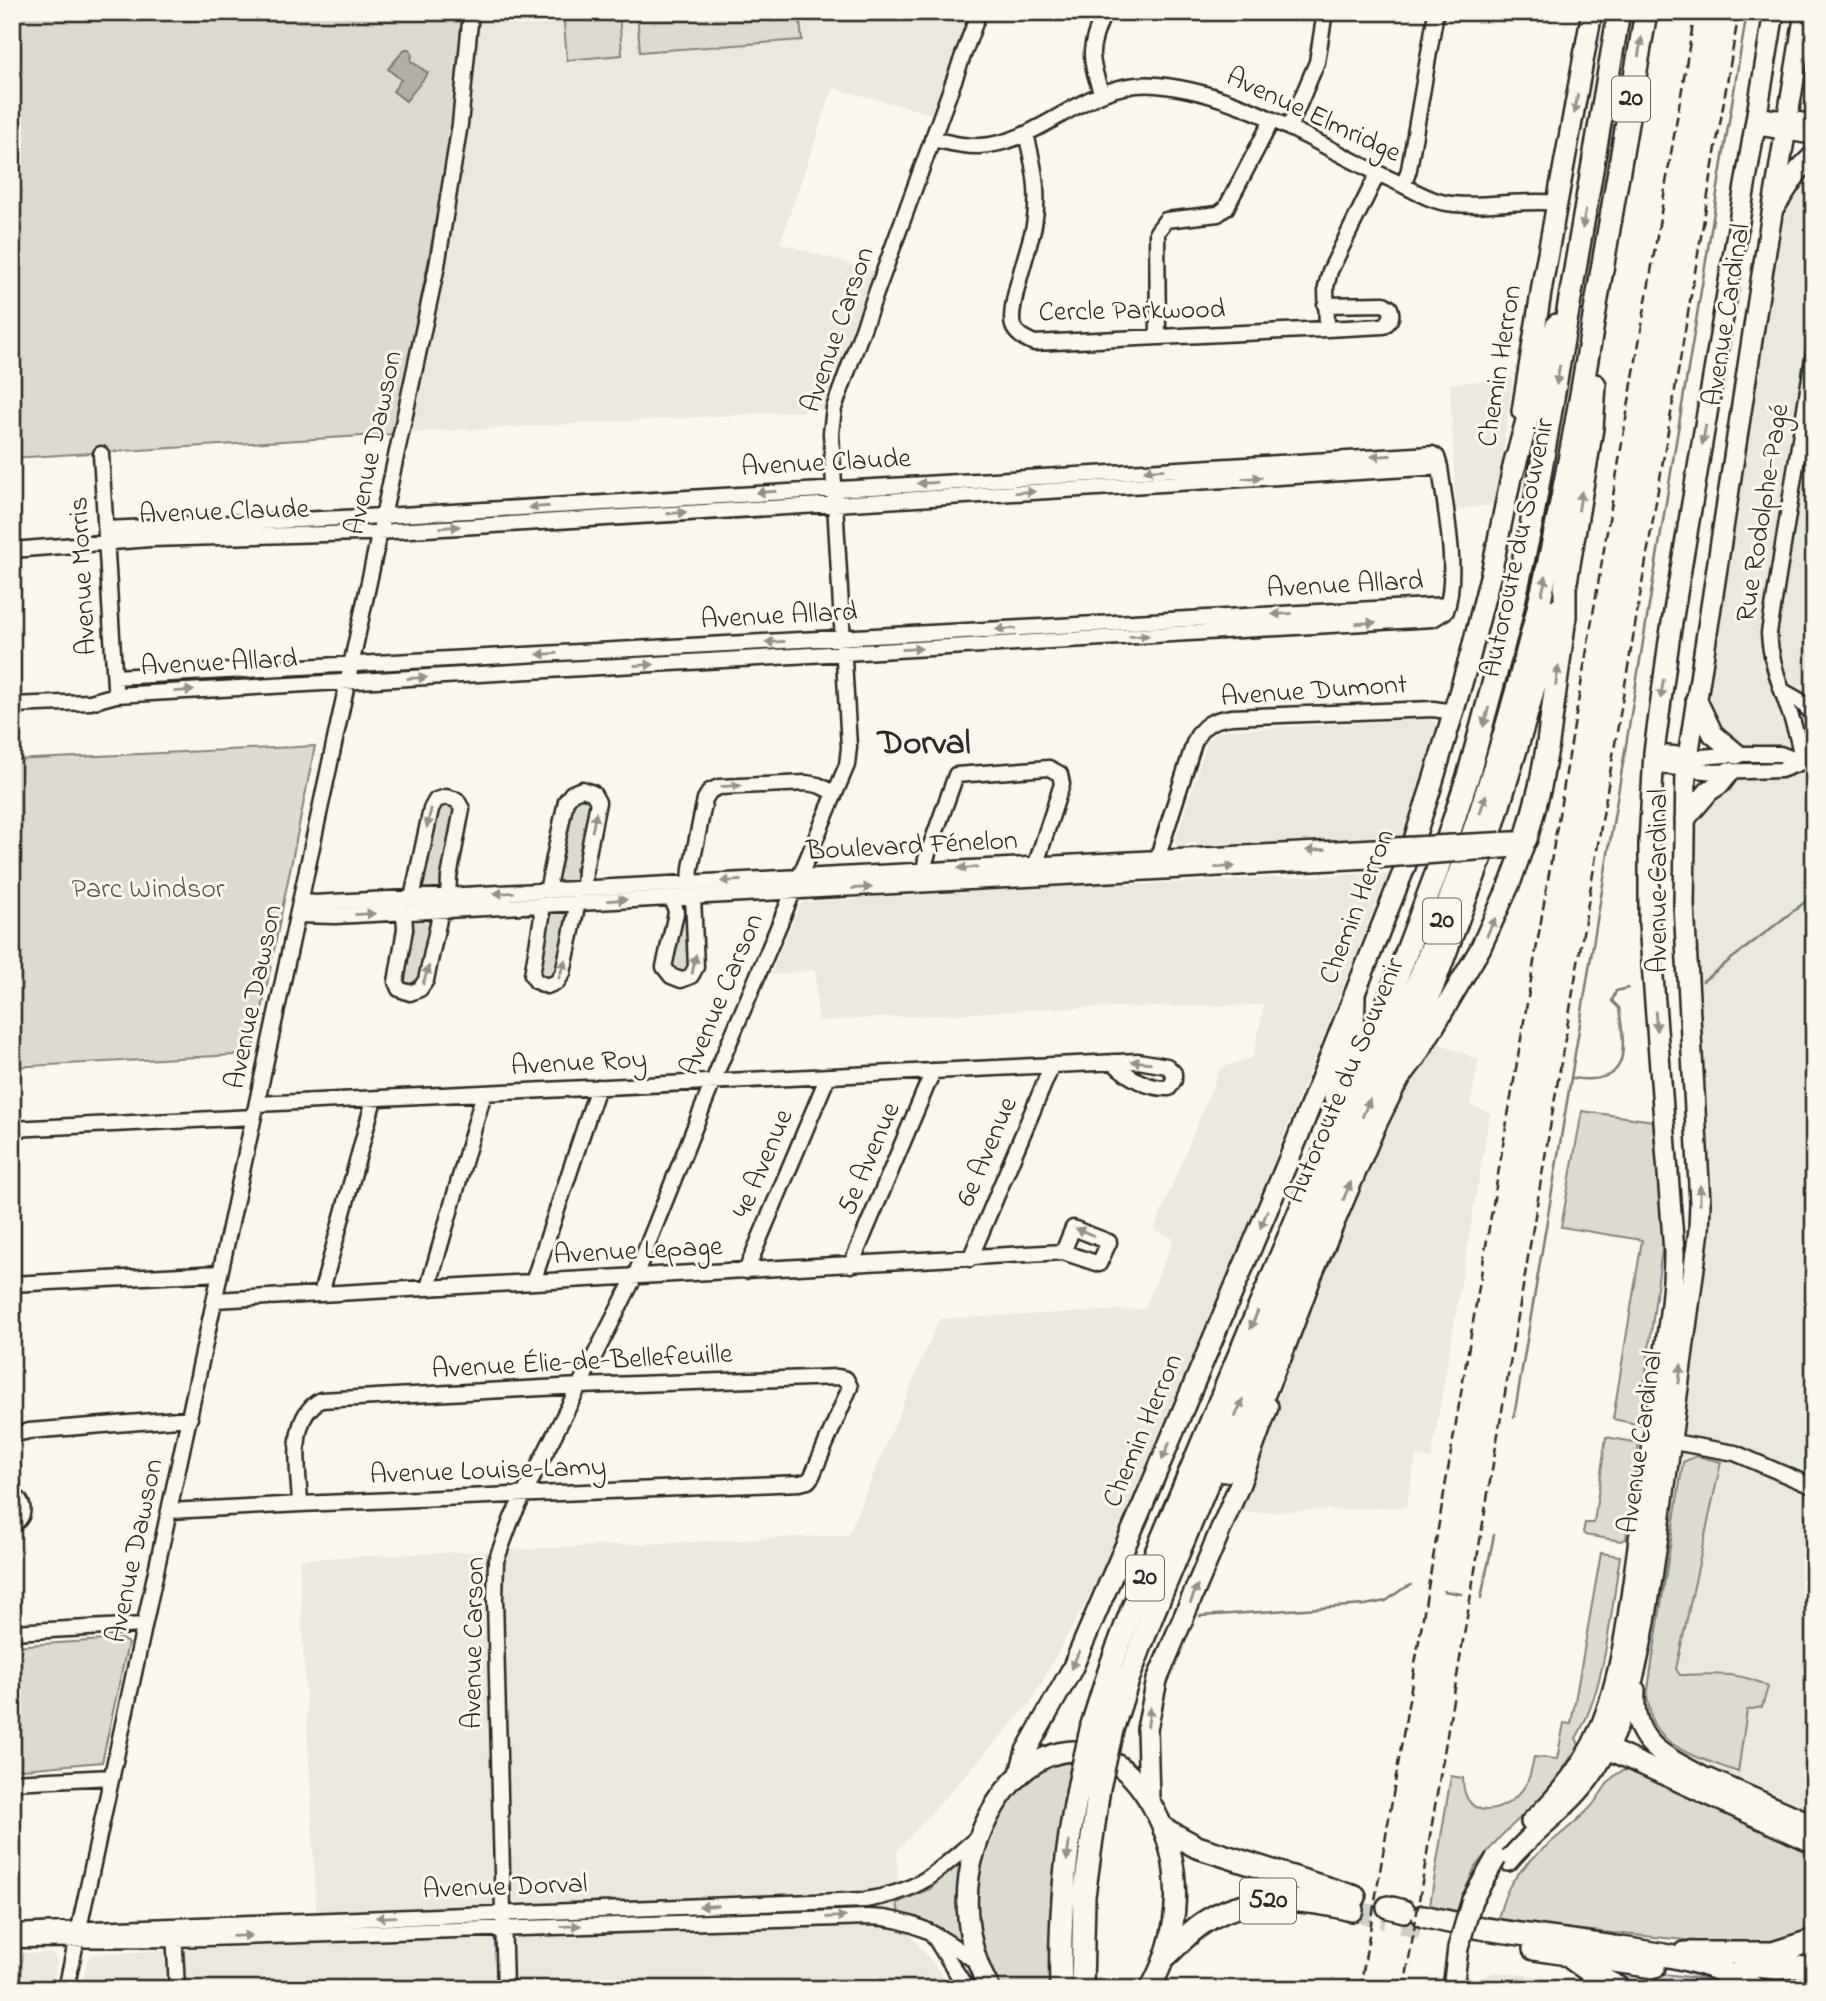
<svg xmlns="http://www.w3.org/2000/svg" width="1826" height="2001" viewBox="0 0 1826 2001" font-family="'Indie Flower',sans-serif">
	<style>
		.built { fill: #ebe8de }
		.green { fill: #dddad0; stroke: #84827e; stroke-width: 2 }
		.water { fill: #b1afa7; stroke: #7b7a75; stroke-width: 2 }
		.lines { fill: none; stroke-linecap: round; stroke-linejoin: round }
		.stream { stroke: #7b7a75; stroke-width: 2.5 }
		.highway-tunnel { stroke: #d1cec5; stroke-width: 21; stroke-dasharray: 21 10; stroke-linecap: butt }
		.minor-casing { stroke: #2b2b2b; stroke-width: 19 }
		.major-casing { stroke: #2b2b2b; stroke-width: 24 }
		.highway-casing { stroke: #2b2b2b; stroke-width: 26 }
		.minor { stroke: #fbf7ec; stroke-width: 14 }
		.major { stroke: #fbf7ec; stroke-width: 19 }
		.highway { stroke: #fbf7ec; stroke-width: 21 }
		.rail { stroke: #2b2b2b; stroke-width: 2.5; stroke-dasharray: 10 5; stroke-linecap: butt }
		.minor-bridge-casing { stroke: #2b2b2b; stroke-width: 19; stroke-linecap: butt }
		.major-bridge-casing { stroke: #2b2b2b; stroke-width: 24; stroke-linecap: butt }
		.highway-bridge-casing { stroke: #2b2b2b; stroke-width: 26; stroke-linecap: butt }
		.minor-bridge { stroke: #fbf7ec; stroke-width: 14 }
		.major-bridge { stroke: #fbf7ec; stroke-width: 19 }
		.highway-bridge { stroke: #fbf7ec; stroke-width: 21 }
		.oneway { fill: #93918c }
		.labels { text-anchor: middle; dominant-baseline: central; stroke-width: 6; stroke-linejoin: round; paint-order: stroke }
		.shield { fill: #fbf7ec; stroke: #696865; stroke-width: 2 }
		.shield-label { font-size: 26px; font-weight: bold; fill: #2b2b2b }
		.street-label { font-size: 28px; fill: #2b2b2b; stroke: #fbf7ec }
		.park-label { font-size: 28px; fill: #585754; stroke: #fbf7ec }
		.district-label { font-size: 35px; font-weight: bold; fill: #2b2b2b; stroke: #fbf7ec }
	</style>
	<rect width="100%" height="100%" fill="#fbf7ec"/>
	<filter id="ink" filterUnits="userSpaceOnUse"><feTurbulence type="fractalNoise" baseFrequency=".0143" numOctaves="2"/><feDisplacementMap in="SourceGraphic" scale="14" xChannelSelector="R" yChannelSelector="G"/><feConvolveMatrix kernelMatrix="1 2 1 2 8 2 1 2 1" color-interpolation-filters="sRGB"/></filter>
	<g filter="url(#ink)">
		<path class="built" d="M472 12H974L936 115 833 88 780 243 876 272 826 410 407 433Z
			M1814 23V106L1797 104Z
			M1814 163V1815L1674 1753 1655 1736 1649 1725 1644 1710V1699L1682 1462 1681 1411 1702 1245 1695 999V837L1702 814 1727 784 1743 779 1741 746 1723 738 1708 706 1709 691 1721 612 1726 542 1754 370 1770 298 1786 209 1792 194Z
			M1513 378 1496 504 1456 510 1450 384Z
			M1428 719 1435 723 1437 733 1403 839 1205 850 1204 848H1197L1196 843 1185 844V848L1177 846 1175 842 1208 740 1214 733 1228 730Z
			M1389 873 1214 1309 1098 1580 1029 1705 897 1851 899 1920 953 1989H81L88 1958 92 1954 318 1943 299 1559 848 1535 939 1319 1144 1309 1174 1239 1154 1230 1220 1068 1253 1057 1264 1005 1070 1008 818 1021 815 970 770 975 799 907 803 902 1124 883 1128 885Z
			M1435 1041 1479 1060 1470 1105 1490 1113 1431 1459 1416 1456 1406 1507 1240 1513 1237 1512 1256 1465 1310 1302 1381 1136 1403 1092Z
			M12 1953H51L57 1960 52 1989H12Z
			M1494 1972 1543 1977 1578 1989H1473L1474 1981Z"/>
		<path class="green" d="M12 12H464L452 137 395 434 12 458Z
			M563 12H619L622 55 567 60Z
			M637 12H799L802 40 640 52Z
			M315 746 253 1054 12 1067V760Z
			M585 796 592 802 579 868H575V871L578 872 576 881 556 882 573 799Z
			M444 803 454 807 456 816 440 889H422L436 810Z
			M684 908H688L691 963 689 970 681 974 671 969V961Z
			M567 911 557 971 550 979 540 976 537 967 549 912Z
			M431 918 420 982 411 986 404 983 401 977 410 933 413 934 414 930 410 929 413 919Z
			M1582 1111 1653 1121 1663 1241 1642 1404 1641 1425 1613 1419 1642 1240 1561 1227Z
			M1606 1437 1639 1443 1626 1539 1621 1541 1585 1535 1583 1532 1585 1523H1594Z
			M1697 1456 1721 1462 1676 1669 1680 1675C1708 1674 1743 1671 1768 1687L1762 1707 1747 1710 1738 1772C1710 1761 1668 1752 1653 1723 1650 1715 1649 1705 1647 1696L1683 1462Z
			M1601 1553 1620 1556C1611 1612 1605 1691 1576 1738L1579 1745 1548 1791 1499 1838 1475 1867 1457 1911 1430 1905 1451 1776 1463 1778C1463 1825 1509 1814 1526 1784 1531 1776 1532 1766 1534 1757L1557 1759 1564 1723 1571 1724Z
			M121 1639 128 1643 102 1762 12 1770V1646Z
			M1071 1762 1052 1887 1050 1989H1001C989 1967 980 1943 978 1918 973 1868 994 1797 1040 1771 1049 1766 1060 1764 1071 1762Z
			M1631 1769 1717 1806 1814 1853V1932L1767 1945 1717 1943 1497 1922C1501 1908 1504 1894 1512 1882 1533 1852 1565 1834 1590 1808 1603 1794 1610 1770 1631 1769Z
			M956 1865 960 1867 957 1897 960 1937 957 1939 928 1922 899 1913 897 1903 930 1889Z
			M1611 1968 1698 1978 1726 1989H1637L1610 1973Z
			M1746 1970 1814 1972V1989H1765Z"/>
		<path class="water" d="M405 49H410L412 54 411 61 428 73 406 101 393 91 401 80 388 69Z"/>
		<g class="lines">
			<path class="stream" d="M1703 981 1814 895
				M1571 1078 1747 12
				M1514 1417 1571 1078C1630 1086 1626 1054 1619 1008L1612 1001 1616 991 1628 988
				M1444 1591 1461 1594
				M1481 1598 1494 1535
				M1200 1616 1365 1605 1386 1601 1401 1590 1411 1585"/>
			<path class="highway-tunnel" d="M1352 1910 1386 1919
				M1402 1923 1421 1929"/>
			<g class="minor-casing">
				<path id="minor" d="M1101 92C1088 54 1089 50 1104 12
					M1757 115 1814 122
					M1756 127 1814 137
					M1289 128 1317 62 1325 12
					M1026 134C1034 166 1040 193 1034 225 1030 247 1007 308 1013 326 1017 336 1026 339 1034 343L1327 329 1326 287 1330 271 1378 173
					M932 139C947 142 963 147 979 146 1045 143 1087 78 1157 85 1242 93 1313 143 1388 178 1405 185 1423 198 1441 202 1474 210 1522 198 1558 203
					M1404 185 1409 169 1436 12
					M1325 305 1384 304 1390 308C1393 316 1391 320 1384 326L1327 329
					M1158 337 1157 232 1166 220 1218 214 1226 208 1272 120
					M101 454 115 686
					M12 550 150 539 361 533 1440 467
					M115 677 1448 605
					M1783 691 1799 700 1814 715
					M12 705 90 702 116 695 1433 619 1446 611C1459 572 1445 508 1440 467L1437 457 1432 454 384 516 106 529
					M1654 752 1701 757 1737 754H1780L1802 762
					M1802 762C1797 717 1771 678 1769 633L1814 352
					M1653 765 1714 772 1781 770 1802 762 1814 761
					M1501 840 1526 839
					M1496 851 1522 849
					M1157 866 1160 850 1194 743C1201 725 1213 719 1232 717L1433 709 1454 712
					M924 871 926 859 956 775 1049 768 1060 774 1062 784 1034 870
					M690 883 691 868 705 799 710 791 719 787 806 783 818 785 835 793
					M547 891 566 801 572 793 582 789 593 793 598 802 585 870 584 889
					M412 898 431 809 436 800 446 797 457 800 462 809 449 877 448 896
					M673 898 676 913 664 967 671 976 681 980 691 976 696 967 693 896
					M300 901 314 903 1384 846
					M540 905 542 917 532 975 536 981 547 986 557 982 563 973 578 902
					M404 912 405 929 396 982 399 989 410 993 420 989 426 980 441 910
					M297 915 335 916 1379 860
					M257 1104 1138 1061 1167 1066 1174 1073V1080L1169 1088C1148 1089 1128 1077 1113 1062
					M12 1129 254 1117
					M970 1259 1052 1065
					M851 1265 933 1071
					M746 1271 828 1076
					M533 1282 598 1087
					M12 1284 220 1273
					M428 1288 484 1093
					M321 1294 374 1099
					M215 1300 1063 1252 1099 1264 1109 1242 1073 1228 1063 1252
					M12 1435 29 1431 190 1418
					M1662 1440 1735 1453 1814 1487
					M12 1494C26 1502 26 1517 12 1525
					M170 1511 300 1504 800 1483 808 1481 812 1476 850 1387 846 1379 838 1377 580 1386 321 1400C287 1418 299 1470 300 1504
					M12 1632 144 1625
					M12 1782 112 1777
					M174 1931 177 1989
					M12 1932 865 1900C922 1891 936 1872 978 1837
					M933 1935 967 1989
					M14 1940 174 1939 869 1917C915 1918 941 1937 978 1963
					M66 1989 437 266 460 124 471 12
					M505 1989 495 1599 496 1561 512 1518 635 1276 718 1069 847 765 849 747 831 433 834 408 979 12"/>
			</g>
			<g class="major-casing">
				<path id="major" d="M1776 205 1799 170 1814 155
					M1522 411 1543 280 1592 12
					M1696 699 1713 734 1737 754
					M1685 819 1709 791 1721 783 1729 772
					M1281 1358 1312 1275 1375 1127 1397 1082 1416 1057 1480 949 1511 881 1526 839
					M1635 1690C1631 1743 1662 1755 1703 1777
					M1597 1744 1814 1843
					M1020 1773 1026 1751 1072 1669 1139 1514 1296 1142 1405 867 1430 791 1470 656 1492 569 1515 458
					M1709 1779 1814 1825
					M1149 1799 1147 1729 1157 1680 1239 1486 1268 1407
					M1531 1822C1559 1796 1585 1764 1600 1728 1625 1668 1631 1591 1641 1526 1650 1470 1657 1414 1664 1358 1669 1322 1674 1288 1674 1252L1649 924V844L1654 752 1669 641 1774 12
					M1508 1861C1539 1823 1576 1805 1601 1760 1640 1691 1647 1607 1659 1530 1673 1430 1686 1330 1699 1230L1700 1203 1684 905 1686 770 1761 281 1805 12
					M990 1989C966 1947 961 1895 975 1850 993 1789 1050 1720 1119 1766 1135 1777 1146 1794 1155 1811 1185 1868 1181 1933 1150 1989
					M1453 1989 1458 1948"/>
			</g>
			<g class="highway-casing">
				<path id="highway" d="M1513 472 1545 355 1557 325
					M1526 839 1540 787 1548 743 1565 617V588L1592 428 1595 385
					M1397 1082 1492 828 1525 720 1555 610
					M1335 1098 1353 1035 1354 997
					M1225 1471 1247 1435 1284 1345
					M1092 1725 1112 1662 1131 1612 1386 1006 1436 874 1469 773 1509 625 1532 521 1619 12
					M1112 1730 1129 1677 1152 1616 1422 972C1473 844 1514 713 1545 579 1566 486 1582 392 1597 299 1613 203 1630 108 1646 12
					M1164 1829 1197 1847 1355 1897
					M1388 1907 1404 1911
					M1423 1916C1486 1932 1550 1937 1614 1947 1663 1954 1714 1961 1756 1989
					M1534 1949 1654 1967
					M1685 1953H1773L1814 1940
					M1166 1956C1178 1945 1189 1932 1203 1923 1247 1893 1303 1898 1352 1910
					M1568 1956 1593 1974 1621 1989
					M1743 1965 1777 1968 1814 1966
					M1061 1989C1059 1920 1065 1852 1079 1784
					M1082 1989 1084 1896 1099 1788"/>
			</g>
			<use href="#minor" class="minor"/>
			<use href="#major" class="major"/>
			<use href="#highway" class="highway"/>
			<path class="rail" d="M1360 1989 1695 12
				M1404 1989 1739 12"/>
			<g class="minor-bridge-casing">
				<path id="minor-bridge" d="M1384 846 1501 840
					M1379 860 1496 851"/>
			</g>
			<g class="major-bridge-casing">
				<path id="major-bridge" d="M1458 1948 1472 1900 1496 1858"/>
			</g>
			<g class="highway-bridge-casing">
				<path id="highway-bridge" d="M1079 1784 1092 1725
					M1099 1788 1112 1730"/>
			</g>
			<use href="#minor-bridge" class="minor-bridge"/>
			<use href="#major-bridge" class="major-bridge"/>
			<use href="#highway-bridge" class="highway-bridge"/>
		</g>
		<defs><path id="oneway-solid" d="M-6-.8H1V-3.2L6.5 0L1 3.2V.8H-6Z" transform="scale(1.75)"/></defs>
		<g class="oneway">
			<use href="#oneway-solid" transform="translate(1640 47) rotate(-80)"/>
			<use href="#oneway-solid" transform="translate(1576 104) rotate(100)"/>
			<use href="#oneway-solid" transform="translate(1584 219) rotate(100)"/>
			<use href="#oneway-solid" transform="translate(1558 375) rotate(100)"/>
			<use href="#oneway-solid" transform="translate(1704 435) rotate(100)"/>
			<use href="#oneway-solid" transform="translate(1381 456) rotate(177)"/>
			<use href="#oneway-solid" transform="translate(1154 470) rotate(177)"/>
			<use href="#oneway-solid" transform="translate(1252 478) rotate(-3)"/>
			<use href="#oneway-solid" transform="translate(927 483) rotate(177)"/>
			<use href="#oneway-solid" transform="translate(766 492) rotate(176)"/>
			<use href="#oneway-solid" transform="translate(1025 492) rotate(-3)"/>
			<use href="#oneway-solid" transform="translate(1580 501) rotate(-81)"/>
			<use href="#oneway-solid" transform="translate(539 507) rotate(176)"/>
			<use href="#oneway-solid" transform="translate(677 513) rotate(-4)"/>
			<use href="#oneway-solid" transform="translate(450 527) rotate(-4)"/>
			<use href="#oneway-solid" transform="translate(1544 585) rotate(-77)"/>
			<use href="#oneway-solid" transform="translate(1282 614) rotate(177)"/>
			<use href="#oneway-solid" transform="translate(1366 623) rotate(-3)"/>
			<use href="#oneway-solid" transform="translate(1006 629) rotate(177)"/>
			<use href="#oneway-solid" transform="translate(1139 636) rotate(-3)"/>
			<use href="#oneway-solid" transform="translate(775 642) rotate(177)"/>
			<use href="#oneway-solid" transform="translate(912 649) rotate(-3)"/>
			<use href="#oneway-solid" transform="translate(547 654) rotate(177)"/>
			<use href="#oneway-solid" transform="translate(644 665) rotate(-3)"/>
			<use href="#oneway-solid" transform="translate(1557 676) rotate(-82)"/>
			<use href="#oneway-solid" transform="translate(417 678) rotate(-3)"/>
			<use href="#oneway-solid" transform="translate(1662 689) rotate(98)"/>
			<use href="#oneway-solid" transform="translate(184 691) rotate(-3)"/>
			<use href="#oneway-solid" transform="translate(1486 717) rotate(105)"/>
			<use href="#oneway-solid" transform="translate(731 786) rotate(-3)"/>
			<use href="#oneway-solid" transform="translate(1483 804) rotate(-72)"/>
			<use href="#oneway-solid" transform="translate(429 818) rotate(103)"/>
			<use href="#oneway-solid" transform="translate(594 822) rotate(-79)"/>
			<use href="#oneway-solid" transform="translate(1316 850) rotate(177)"/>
			<use href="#oneway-solid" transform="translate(1225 867) rotate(-3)"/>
			<use href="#oneway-solid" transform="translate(968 868) rotate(177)"/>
			<use href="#oneway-solid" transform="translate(731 881) rotate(177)"/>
			<use href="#oneway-solid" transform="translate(862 888) rotate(-3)"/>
			<use href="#oneway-solid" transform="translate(504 893) rotate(177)"/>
			<use href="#oneway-solid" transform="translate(617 900) rotate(-3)"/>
			<use href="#oneway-solid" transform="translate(365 914) rotate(-3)"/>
			<use href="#oneway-solid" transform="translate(1491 927) rotate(-65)"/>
			<use href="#oneway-solid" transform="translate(694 964) rotate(-79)"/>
			<use href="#oneway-solid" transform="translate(562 969) rotate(-71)"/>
			<use href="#oneway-solid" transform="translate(426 975) rotate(-72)"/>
			<use href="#oneway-solid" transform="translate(1656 1021) rotate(85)"/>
			<use href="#oneway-solid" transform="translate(1141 1062) rotate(-175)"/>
			<use href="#oneway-solid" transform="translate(1366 1108) rotate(-67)"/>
			<use href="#oneway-solid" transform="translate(1347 1191) rotate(-67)"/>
			<use href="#oneway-solid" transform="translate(1700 1195) rotate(-90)"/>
			<use href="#oneway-solid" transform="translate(1264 1219) rotate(112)"/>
			<use href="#oneway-solid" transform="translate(1085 1232) rotate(-158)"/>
			<use href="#oneway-solid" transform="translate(1254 1320) rotate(113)"/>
			<use href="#oneway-solid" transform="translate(1680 1374) rotate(-83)"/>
			<use href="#oneway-solid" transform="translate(1239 1408) rotate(-67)"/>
			<use href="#oneway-solid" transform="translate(1166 1451) rotate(113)"/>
			<use href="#oneway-solid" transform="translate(1194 1594) rotate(-68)"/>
			<use href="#oneway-solid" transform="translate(1075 1660) rotate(115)"/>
			<use href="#oneway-solid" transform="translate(1149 1717) rotate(-82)"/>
			<use href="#oneway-solid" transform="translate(1068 1851) rotate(97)"/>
			<use href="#oneway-solid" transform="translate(709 1906) rotate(178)"/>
			<use href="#oneway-solid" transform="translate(386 1917) rotate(178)"/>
			<use href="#oneway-solid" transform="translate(836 1917) rotate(-2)"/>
			<use href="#oneway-solid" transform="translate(571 1926) rotate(-3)"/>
			<use href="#oneway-solid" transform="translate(242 1936) rotate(-2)"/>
		</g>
	</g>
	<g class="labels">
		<g class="shield">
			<rect x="1612" y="76.5" width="38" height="45" rx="5"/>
			<rect x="1423" y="898.5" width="38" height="45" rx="5"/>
			<rect x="1126" y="1555.5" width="38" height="45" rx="5"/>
			<rect x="1240" y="1878.5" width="56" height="45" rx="5"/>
		</g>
		<g class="shield-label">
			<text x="1631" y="99">20</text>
			<text x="1442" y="921">20</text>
			<text x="1145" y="1578">20</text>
			<text x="1268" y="1901">520</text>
		</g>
		<g class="street-label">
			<text transform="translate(1313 116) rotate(25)">Avenue Elmridge</text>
			<text transform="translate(1132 312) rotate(-1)">Cercle Parkwood</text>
			<text transform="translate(1728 315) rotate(-81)">Avenue Cardinal</text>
			<text transform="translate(839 330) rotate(-71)">Avenue Carson</text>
			<text transform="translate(1501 366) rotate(-81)">Chemin Herron</text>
			<text transform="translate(375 443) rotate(-78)">Avenue Dawson</text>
			<text transform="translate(826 464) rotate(-3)">Avenue Claude</text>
			<text transform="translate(224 513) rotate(-2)">Avenue Claude</text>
			<text transform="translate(1764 513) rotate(-81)">Rue Rodolphe-Pagé</text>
			<text transform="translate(1519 548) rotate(-78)">Autoroute du Souvenir</text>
			<text transform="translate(84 576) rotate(-93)">Avenue Morris</text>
			<text transform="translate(1345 586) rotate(-3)">Avenue Allard</text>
			<text transform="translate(779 617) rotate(-3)">Avenue Allard</text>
			<text transform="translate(219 664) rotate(-3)">Avenue Allard</text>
			<text transform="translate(1314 692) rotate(-4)">Avenue Dumont</text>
			<text transform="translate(912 847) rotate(-3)">Boulevard Fénelon</text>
			<text transform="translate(1659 881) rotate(-90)">Avenue Cardinal</text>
			<text transform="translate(1358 907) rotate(-69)">Chemin Herron</text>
			<text transform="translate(723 995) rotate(-67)">Avenue Carson</text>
			<text transform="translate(255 997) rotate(-78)">Avenue Dawson</text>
			<text transform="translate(579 1064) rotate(-3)">Avenue Roy</text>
			<text transform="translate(1346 1081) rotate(-67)">Autoroute du Souvenir</text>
			<text transform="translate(988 1152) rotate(-67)">6e Avenue</text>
			<text transform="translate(870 1159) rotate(-67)">5e Avenue</text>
			<text transform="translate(764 1164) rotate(-67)">4e Avenue</text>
			<text transform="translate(638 1252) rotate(-3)">Avenue Lepage</text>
			<text transform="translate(582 1363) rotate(-3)">Avenue Élie-de-Bellefeuille</text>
			<text transform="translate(1144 1431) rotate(-67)">Chemin Herron</text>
			<text transform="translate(1642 1442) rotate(-82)">Avenue Cardinal</text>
			<text transform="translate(488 1472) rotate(-2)">Avenue Louise-Lamy</text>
			<text transform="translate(136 1551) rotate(-78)">Avenue Dawson</text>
			<text transform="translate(475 1643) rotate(-89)">Avenue Carson</text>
			<text transform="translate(505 1888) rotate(-2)">Avenue Dorval</text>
		</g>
		<g class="park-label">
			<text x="148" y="890">Parc Windsor</text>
		</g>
		<g class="district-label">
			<text x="924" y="744">Dorval</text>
		</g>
	</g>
	<rect width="1826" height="2001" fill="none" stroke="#fbf7ec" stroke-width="42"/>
	<rect x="21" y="21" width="1784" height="1959" fill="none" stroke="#2b2b2b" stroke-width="2.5" filter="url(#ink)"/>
</svg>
